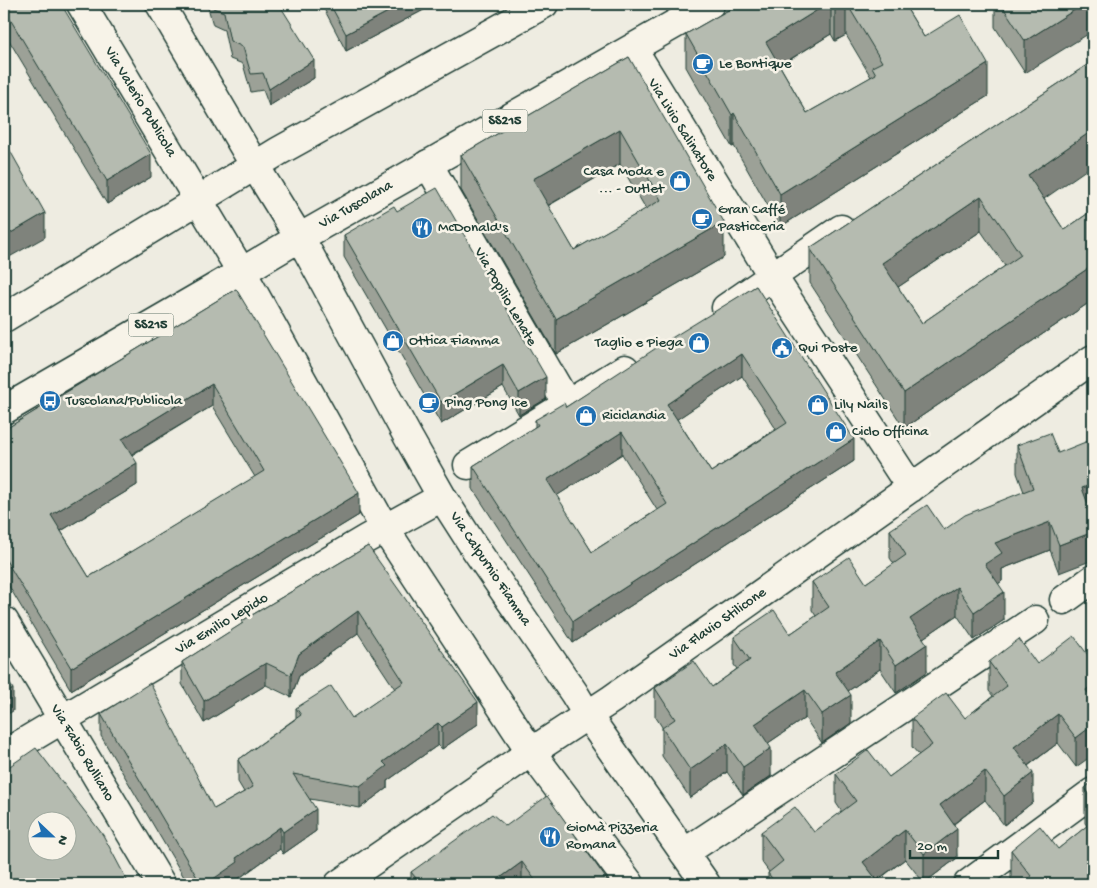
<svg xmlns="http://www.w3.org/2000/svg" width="1097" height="888" viewBox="0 0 1097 888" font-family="'Gochi Hand',sans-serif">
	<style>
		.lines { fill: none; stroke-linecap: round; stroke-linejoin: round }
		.street-casing { stroke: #1f3d34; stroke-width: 31 }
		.primary-casing { stroke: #1f3d34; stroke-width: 31 }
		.street { stroke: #f7f3e8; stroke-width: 28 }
		.primary { stroke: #f7f3e8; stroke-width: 28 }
		.wall { fill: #9ca197; stroke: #1f3d34; fill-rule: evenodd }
		.shaded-wall { fill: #7f837b; stroke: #1f3d34 }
		.building { fill: #b5bbb0; stroke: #1f3d34; fill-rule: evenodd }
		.labels { text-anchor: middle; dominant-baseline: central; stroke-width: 5; stroke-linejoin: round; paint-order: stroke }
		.shield { fill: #f7f3e8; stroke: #60746a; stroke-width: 1 }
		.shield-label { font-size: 14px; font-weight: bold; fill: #1f3d34 }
		.poi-label { font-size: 15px; fill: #1f3d34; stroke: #f7f3e8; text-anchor: start }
		.street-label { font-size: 15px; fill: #1f3d34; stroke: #f7f3e8 }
	</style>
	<rect width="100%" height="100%" fill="#eeece1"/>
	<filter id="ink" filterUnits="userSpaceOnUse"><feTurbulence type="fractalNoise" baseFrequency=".02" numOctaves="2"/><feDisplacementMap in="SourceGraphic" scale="10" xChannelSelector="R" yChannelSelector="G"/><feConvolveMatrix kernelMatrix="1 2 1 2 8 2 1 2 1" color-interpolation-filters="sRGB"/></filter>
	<g filter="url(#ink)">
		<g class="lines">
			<g class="street-casing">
				<path id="street" d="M81 4 251 288 385 529 531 752 630 884
					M160 4 255 166 308 252 408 437 442 497 474 547 574 693 588 716 706 884
					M633 49 773 277 911 488
					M428 164 567 404
					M726 308 841 229
					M468 465 625 369
					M1064 600 1093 579
					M4 621 161 884
					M4 754 366 539 442 497
					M684 853 1035 620
					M339 884 531 752 612 699 1093 359
					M968 884 1093 792"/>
			</g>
			<g class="primary-casing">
				<path id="primary" d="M4 318 279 151 544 4
					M4 410 211 290 299 238 710 4"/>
			</g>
			<use href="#street" class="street"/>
			<use href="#primary" class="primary"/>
		</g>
		<path class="wall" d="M4 4 151 177 107 204 4 32Z
			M207 4H279L314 78 269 106 263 90 251 92 243 64 230 59 224 30 213 25Z
			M322 4H435L346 51 322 5Z
			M739 4H904L924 37 988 96 780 227 734 146 732 147 686 67V34ZM831 34 835 41 846 35 871 77 807 113 780 66Z
			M995 4H1093L1025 73 995 27Z
			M629 57 724 257 556 354 461 190V155ZM620 164 646 209 574 250 548 206Z
			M1093 61 1044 199 1064 230 1093 210V300L904 428 810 283V248ZM981 231 1005 266 922 323 898 287Z
			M397 211 546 399 519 415 503 387 441 424 344 257V235Z
			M756 286 854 461 573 643 473 489V466L535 427V420L566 407ZM742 376 776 429 711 472 677 419ZM622 454 657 510 592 552 556 496Z
			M236 289 359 515 71 690 4 578V430ZM212 406 255 477 89 577 61 531 137 485 132 455Z
			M1017 445 1058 453 1091 513 1059 573 1050 550 1002 569V581L998 584 1004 620 974 640 957 615 923 638 927 672 896 693 880 669 848 691 851 723 822 743 805 718 768 743 771 776 743 795 727 772 690 798 662 756V727L655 716V688L712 687 737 669 734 665V637L790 634 816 616 812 610V582L866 583 894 564 890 558V530H944L1024 492 1017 473Z
			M368 546 478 724 442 749 438 745 387 781V788L360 808 310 799 316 831 283 854 280 849 238 879V884H188L101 736V714L214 809 244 792 238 782V760L296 718V708L352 718 395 689 358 633 299 676 291 697 266 685 204 723 182 684V662L242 624V621Z
			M989 662 1037 664 1093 662 1076 767 1058 743 1028 766 1033 802 1004 825 985 800 954 824 957 858 924 883 905 859 877 881 880 884H768V873L769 872 761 861V832H814L842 812 836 803V774L889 777 919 755 912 747V718H965L993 696 989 691Z
			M1093 781V884H1011V850L1058 849 1087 826 1085 823V788Z
			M506 826 610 884H411V872Z"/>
		<path class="shaded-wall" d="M403 4H435L346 51V34Z
			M827 4H831V34L766 74V42Z
			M843 4H846V35L835 41V8Z
			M1084 4H1093V31L1025 73V41Z
			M314 60V78L269 106V89Z
			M988 64V96L780 227V194Z
			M734 113V146L732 147V115Z
			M620 129V164L533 214V179Z
			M1093 130V165L1028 210V175Z
			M151 154V177L107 204V181Z
			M981 196V231L882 298V263Z
			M45 213V237L4 260V237Z
			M724 222V257L556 354V319Z
			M1093 265V300L904 428V393Z
			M742 354V376L667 426V404Z
			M503 365V387L441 424V402Z
			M546 377V399L519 415V393Z
			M212 384V406L122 460V439Z
			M622 432V454L547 502V480Z
			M854 439V461L573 643V621Z
			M137 463V485L51 537V515Z
			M1093 484V512L1082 516V488Z
			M359 493V515L71 690V668Z
			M1050 522V550L1002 569V581L985 593V564L995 543Z
			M1093 532V560L1059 573V545Z
			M957 587V615L910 647V619Z
			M1004 592V620L974 640V612Z
			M358 611V633L299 676 291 697V675L299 654Z
			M880 641V669L835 700V672Z
			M927 644V672L896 693V665Z
			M266 663V685L204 723V701Z
			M1093 684V713L1086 690Z
			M13 689V711L4 716V694Z
			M805 690V718L755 752V724Z
			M851 695V723L822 743V714Z
			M478 702V724L442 749V727Z
			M1058 714V743L1014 776V747Z
			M438 723V745L387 781V788L360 808V786L383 762Z
			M1093 725V755L1076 767V738Z
			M727 744V772L690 798V770Z
			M771 748V776L743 795V767Z
			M985 771V800L940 834V805Z
			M1033 773V802L1004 825V796Z
			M316 809V831L283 854V832Z
			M280 827V849L238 879V884H206L236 858Z
			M957 829V858L924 883V854Z
			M905 830V859L872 884 863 862Z
			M522 862V884H492Z"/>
		<path class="building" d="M4 4H61L151 154 107 181 4 9Z
			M211 4H279L314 60 269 89 263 73 251 74 243 47 230 41 224 12 213 8Z
			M330 4H403L346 34Z
			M739 4H827L766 42 807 113 876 74 872 67 882 62 847 4H904L924 37 960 15 988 64 780 194 734 113 732 115 686 34Z
			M833 4H843L835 8Z
			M1001 4H1084L1025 41Z
			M629 57 724 222 556 319 461 155ZM620 129 661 200 574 250 533 179Z
			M1093 61V130L1028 175 1064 230 1093 210V265L904 393 810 248ZM981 196 1021 255 922 323 882 263Z
			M4 140 45 213 4 237Z
			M437 188 546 377 519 393 503 365 441 402 344 235 394 206 397 211Z
			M756 286 854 439 573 621 473 466 538 425 535 420 564 403 566 407 670 339ZM742 354 787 423 711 472 667 404ZM622 432 667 504 592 552 547 480Z
			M236 289 359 493 71 668 4 557V430ZM212 384 264 471 89 577 51 515 137 463 122 439Z
			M1050 433 1058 453 1093 439V484L1082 488 1093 518V532L1059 545 1050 522 995 543 1002 553 985 564 1004 592 974 612 957 587 910 619 927 644 896 665 880 641 835 672 851 695 822 714 805 690 755 724 771 748 743 767 727 744 690 770 662 728 675 719 655 688 694 661 712 687 750 660 734 637 774 610 790 634 829 607 812 582 849 557 866 583 906 555 890 530 927 505 944 530 965 515 1033 488 1017 445Z
			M368 546 478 702 442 727 438 723 383 762 387 766 360 786 293 774 316 809 283 832 280 827 236 858 238 862 206 884H201L101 714 150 683 214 809 253 787 238 760 301 715 296 708 331 686 352 718 404 682 358 611 299 654 291 675 266 663 204 701 182 662 243 623 242 621Z
			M1074 636 1093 662V684L1086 690 1093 700V725L1076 738 1058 714 1014 747 1033 773 1004 796 985 771 940 805 957 829 924 854 905 830 863 862 880 884H776L768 873 783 861 761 832 795 807 814 832 856 801 836 774 868 750 889 777 932 745 912 718 946 693 965 718 1007 686 989 662 1019 639 1037 664Z
			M4 674 13 689 4 694Z
			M36 748 103 835 129 884H4V770ZM38 820H68V850H38Z
			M1093 781V799L1085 788Z
			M547 796 610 884H538L522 862 492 884H419L420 883 411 872 492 814 506 826Z
			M1093 821V884H1021L1031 876 1011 850 1040 826 1058 849Z"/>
	</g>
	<defs>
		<g id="cafe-disc" transform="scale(1.125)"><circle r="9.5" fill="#1f6fb2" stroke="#f7f3e8"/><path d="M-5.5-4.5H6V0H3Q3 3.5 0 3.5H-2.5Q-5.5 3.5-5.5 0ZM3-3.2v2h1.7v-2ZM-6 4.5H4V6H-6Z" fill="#fff"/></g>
		<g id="shop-disc" transform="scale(1.125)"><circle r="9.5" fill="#1f6fb2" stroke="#f7f3e8"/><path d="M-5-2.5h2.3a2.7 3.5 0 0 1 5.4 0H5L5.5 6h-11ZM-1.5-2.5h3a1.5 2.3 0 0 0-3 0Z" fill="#fff"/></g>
		<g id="restaurant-disc" transform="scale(1.125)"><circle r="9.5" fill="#1f6fb2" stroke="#f7f3e8"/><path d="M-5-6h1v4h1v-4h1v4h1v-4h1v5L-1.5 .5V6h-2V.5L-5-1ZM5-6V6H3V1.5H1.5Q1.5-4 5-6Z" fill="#fff"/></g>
		<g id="civic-disc" transform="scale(1.125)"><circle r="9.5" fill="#1f6fb2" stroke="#f7f3e8"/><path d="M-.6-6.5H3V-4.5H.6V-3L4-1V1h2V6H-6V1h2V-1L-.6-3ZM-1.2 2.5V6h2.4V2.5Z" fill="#fff"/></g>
		<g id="bus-disc" transform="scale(1.125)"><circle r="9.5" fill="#1f6fb2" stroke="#f7f3e8"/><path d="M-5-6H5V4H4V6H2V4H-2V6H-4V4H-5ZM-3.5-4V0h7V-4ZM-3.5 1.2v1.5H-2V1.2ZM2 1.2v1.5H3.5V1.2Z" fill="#fff"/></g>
	</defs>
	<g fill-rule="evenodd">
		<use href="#cafe-disc" x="703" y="64"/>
		<use href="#shop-disc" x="680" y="181"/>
		<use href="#cafe-disc" x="702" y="219"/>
		<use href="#restaurant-disc" x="422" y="228"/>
		<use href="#shop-disc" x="393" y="341"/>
		<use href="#shop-disc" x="699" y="343"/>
		<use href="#civic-disc" x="782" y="348"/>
		<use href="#bus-disc" x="50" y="401"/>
		<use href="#cafe-disc" x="429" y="403"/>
		<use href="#shop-disc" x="818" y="405"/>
		<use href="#shop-disc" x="586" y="416"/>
		<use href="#shop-disc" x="836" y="432"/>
		<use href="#restaurant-disc" x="550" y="837"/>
	</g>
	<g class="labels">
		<g class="shield">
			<rect x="482.5" y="109.5" width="45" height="23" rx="4"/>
			<rect x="128.5" y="313.5" width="45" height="23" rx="4"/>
		</g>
		<g class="shield-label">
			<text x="505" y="121">SS215</text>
			<text x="151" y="325">SS215</text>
		</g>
		<g class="poi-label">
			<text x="719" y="64">Le Bontique</text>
			<text x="664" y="172" text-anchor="end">Casa Moda e<tspan x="664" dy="17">... - Outlet</tspan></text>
			<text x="718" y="210">Gran Caffé<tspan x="718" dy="17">Pasticceria</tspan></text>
			<text x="438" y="228">McDonald's</text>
			<text x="409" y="341">Ottica Fiamma</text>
			<text x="683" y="343" text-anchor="end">Taglio e Piega</text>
			<text x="798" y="348">Qui Poste</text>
			<text x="66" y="401">Tuscolana/Publicola</text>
			<text x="445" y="403">Ping Pong Ice</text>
			<text x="834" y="405">Lily Nails</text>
			<text x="602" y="416">Riciclandia</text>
			<text x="852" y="432">Ciclo Officina</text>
			<text x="566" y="828">GioMà Pizzeria<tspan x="566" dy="17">Romana</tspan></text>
		</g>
		<g class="street-label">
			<text transform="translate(140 102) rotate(59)">Via Valerio Publicola</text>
			<text transform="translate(682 130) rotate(58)">Via Livio Salinatore</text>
			<text transform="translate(356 205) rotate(-30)">Via Tuscolana</text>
			<text transform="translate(505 297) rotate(60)">Via Popilio Lenate</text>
			<text transform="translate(490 569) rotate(56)">Via Calpurnio Fiamma</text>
			<text transform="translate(222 624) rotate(-31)">Via Emilio Lepido</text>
			<text transform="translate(718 624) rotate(-35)">Via Flavio Stilicone</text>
			<text transform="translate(82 753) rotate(59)">Via Fabio Rulliano</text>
		</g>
	</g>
	<rect width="1097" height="888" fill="none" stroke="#f7f3e8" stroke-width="20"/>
	<rect x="10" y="10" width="1077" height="868" fill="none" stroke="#1f3d34" stroke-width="2" filter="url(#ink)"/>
	<g transform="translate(52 836) rotate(112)"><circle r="24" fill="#f7f3e8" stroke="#a1aaa0"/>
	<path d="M0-4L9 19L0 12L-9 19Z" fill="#1f6fb2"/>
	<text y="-8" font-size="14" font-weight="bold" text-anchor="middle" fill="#1f3d34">N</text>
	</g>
	<path d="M910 850v8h88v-8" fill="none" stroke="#1f3d34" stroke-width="2.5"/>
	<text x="917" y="850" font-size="15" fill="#1f3d34" stroke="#f7f3e8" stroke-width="4" paint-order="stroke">20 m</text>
</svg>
